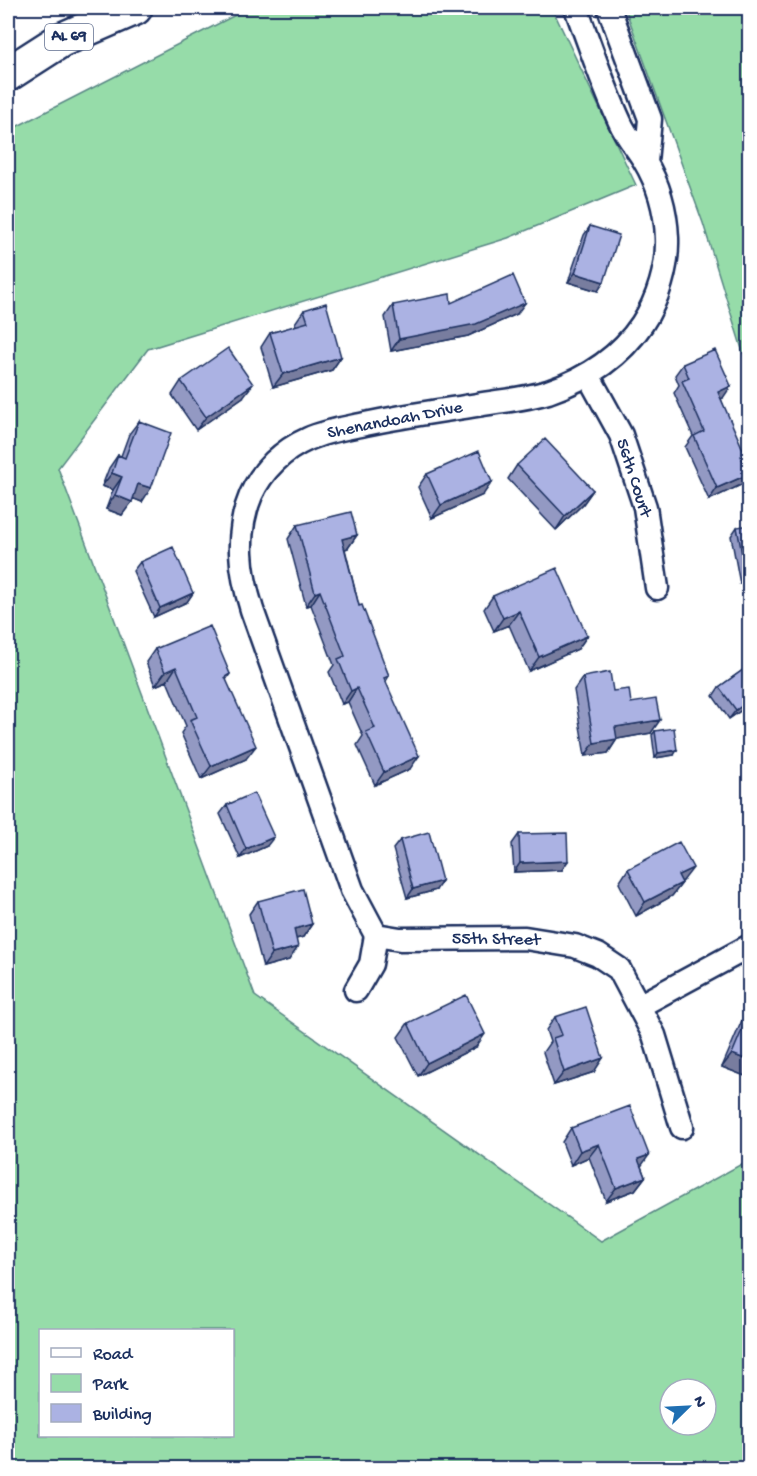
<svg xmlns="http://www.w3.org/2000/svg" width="757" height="1476" viewBox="0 0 757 1476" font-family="'Gochi Hand',sans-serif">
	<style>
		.green { fill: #96dca9; stroke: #588684; stroke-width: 1.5; fill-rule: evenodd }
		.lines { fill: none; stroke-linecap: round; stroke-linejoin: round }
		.street-casing { stroke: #1b2f5e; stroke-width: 27 }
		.primary-casing { stroke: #1b2f5e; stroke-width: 38 }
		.street { stroke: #fff; stroke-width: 22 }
		.primary { stroke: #fff; stroke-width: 33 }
		.wall { fill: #9399c3; stroke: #1b2f5e; stroke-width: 1.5 }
		.shaded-wall { fill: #787d9f; stroke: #1b2f5e; stroke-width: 1.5 }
		.building { fill: #abb2e3; stroke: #1b2f5e; stroke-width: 1.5 }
		.labels { text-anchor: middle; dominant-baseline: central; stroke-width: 4.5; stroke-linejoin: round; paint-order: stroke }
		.shield { fill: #fff; stroke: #5f6d8e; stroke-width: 1.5 }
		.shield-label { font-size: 16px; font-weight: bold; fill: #1b2f5e }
		.street-label { font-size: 18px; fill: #1b2f5e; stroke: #fff }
	</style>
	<rect width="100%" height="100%" fill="#fff"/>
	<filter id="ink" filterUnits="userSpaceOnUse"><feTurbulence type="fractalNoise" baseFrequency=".0167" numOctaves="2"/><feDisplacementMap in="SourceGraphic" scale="12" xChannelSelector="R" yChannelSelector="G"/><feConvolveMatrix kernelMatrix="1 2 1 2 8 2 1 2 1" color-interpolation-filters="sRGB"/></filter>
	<g filter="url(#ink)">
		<path class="green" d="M249 8H552L636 185 508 238 148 349 58 468 255 996 601 1241 749 1160V1468H8V131ZM40 1330H232V1436H40ZM670 1389H706V1425H670Z
			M625 8H749V372L703 223Z"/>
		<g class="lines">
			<g class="street-casing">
				<path id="street" d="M609 8 650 119 646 162
					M588 375 621 435 645 507 657 588
					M376 935 400 939 525 938 575 946 598 955 619 969 654 1035 682 1127
					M356 990 371 964 376 935 352 890 252 610C240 572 235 533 251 495 262 470 283 450 308 439 326 431 346 428 365 424 402 416 439 411 477 405 501 401 525 399 548 392 586 379 620 357 642 324 658 300 668 267 667 238 666 211 658 183 644 160 637 148 626 136 620 122 603 85 590 46 576 8
					M639 1006 750 946"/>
			</g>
			<g class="primary-casing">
				<path id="primary" d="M8 74 61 40 135 8"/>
			</g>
			<use href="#street" class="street"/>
			<use href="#primary" class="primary"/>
		</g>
		<path class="wall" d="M590 226 598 291 568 282 584 235Z
			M451 303 517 314 468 336 391 351 385 317 393 305Z
			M304 310 341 357 332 370 273 387 261 347 270 333 296 326 295 323Z
			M683 364 723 398 721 399 742 458 749 474 741 485 709 500 685 447 693 436 674 393 679 385 675 375Z
			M181 381 243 397 196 430 172 395Z
			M139 421 142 502 133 498 122 515 106 509 113 490 102 486 109 468 118 455 121 456 129 434Z
			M517 465 593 490 583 504 556 530 508 479Z
			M427 474 483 495 432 518 418 487Z
			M297 525 357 535 348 548 345 549 359 606 389 676 386 681 410 769 375 785 357 745 363 736 348 702 342 704 329 672 334 665 311 605 306 606 288 539Z
			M737 527 750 582 740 584 731 536Z
			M140 562 193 593 187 602 154 617 133 571Z
			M493 596 587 636 578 649 529 671 509 625 494 631 484 609Z
			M155 649 230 674 226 680 246 759 201 779 181 733 186 726 167 681 155 686 146 662Z
			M750 665V704L729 719 713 696 719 687Z
			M583 677 613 691 631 703 651 733 617 739 608 753 585 756 574 690Z
			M655 731 674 755 655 758 652 735Z
			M227 805 267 846 240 858 220 814Z
			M519 834 562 870 514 872 512 844Z
			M400 840 436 890 407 898 393 849Z
			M628 869 683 881 681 882 682 883 672 896 636 916 619 883Z
			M258 901 312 924 303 937 296 939 289 960 263 967 249 914Z
			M750 1006V1078L722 1067 746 1011Z
			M555 1017 594 1072 554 1085 543 1052 550 1042 546 1030Z
			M408 1023 476 1047 418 1076 398 1037Z
			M571 1128 641 1166 645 1177 635 1190 606 1201 589 1157 571 1165 562 1142Z"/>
		<path class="shaded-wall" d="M575 273 604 282 598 291 568 282Z
			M525 303 517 314 468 336 391 351 399 339Z
			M341 357 332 370 273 387 283 374Z
			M253 384 243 397 196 430 206 417Z
			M731 386 723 398 710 404 718 392Z
			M112 473 122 477 113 490 102 486Z
			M749 474 741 485 709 500 717 488Z
			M492 482 483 495 432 518 441 505Z
			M138 484 151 488 142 502 129 497Z
			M593 490 583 504 556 530 565 516Z
			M115 495 132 502 122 515 106 509Z
			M357 535 348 548 333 552 342 539Z
			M750 574V582L740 584 746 575Z
			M320 591 311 605 306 606 315 593Z
			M193 593 187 602 154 617 160 608Z
			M519 611 509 625 494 631 503 618Z
			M587 636 578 649 529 671 539 657Z
			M176 667 167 681 155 686 165 672Z
			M357 688 348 702 342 704 351 691Z
			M750 700V704L729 719 736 710Z
			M660 720 651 733 606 741 615 727Z
			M617 739 608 753 585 756 594 743Z
			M256 746 246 759 201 779 211 766Z
			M677 750 674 755 655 758 658 753Z
			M419 756 410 769 375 785 384 772Z
			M274 837 267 846 240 858 246 849Z
			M568 861 562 870 514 872 520 863Z
			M693 868 683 881 668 889 678 875Z
			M442 881 436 890 407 898 413 889Z
			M682 883 672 896 636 916 645 902Z
			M312 924 303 937 284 942 294 929Z
			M298 947 289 960 263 967 272 954Z
			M485 1034 476 1047 418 1076 427 1063Z
			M732 1054 750 1061V1078L722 1067Z
			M603 1058 594 1072 554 1085 564 1072Z
			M599 1144 589 1157 571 1165 580 1151Z
			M649 1155 640 1168 638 1159Z
			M645 1177 635 1190 606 1201 616 1188Z"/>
		<path class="building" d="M590 226 619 235 604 282 575 273Z
			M513 275 525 303 476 324 399 339 393 305 450 294 451 303Z
			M326 303 341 357 283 374 270 333 308 322 304 310Z
			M228 348 253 384 206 417 181 381Z
			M715 350 731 386 718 392 745 454 741 456 749 474 717 488 694 436 704 431 682 381 689 378 683 364Z
			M139 421 171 433 151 488 138 484 132 502 115 495 122 477 112 473 118 455 125 458Z
			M545 439 593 490 565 516 517 465Z
			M479 451 492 482 441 505 427 474Z
			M351 512 357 535 342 539 359 606 362 605 389 676 384 678 419 756 384 772 366 732 375 728 357 688 351 691 338 659 345 656 320 591 315 593 297 525Z
			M750 525V574L746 575 737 527Z
			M173 547 193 593 160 608 140 562Z
			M557 568 587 636 539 657 519 611 503 618 493 596Z
			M210 626 230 674 225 677 256 746 211 766 190 720 197 717 176 667 165 672 155 649Z
			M750 665V700L736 710 719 687Z
			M610 672 613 691 629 689 631 703 656 699 660 720 615 727 617 739 594 743 583 677Z
			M674 728 677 750 658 753 655 731Z
			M254 793 274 837 246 849 227 805Z
			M429 832 442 881 413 889 400 840Z
			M567 833 568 861 520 863 519 834Z
			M679 842 693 868 678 875 682 883 645 902 628 869Z
			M303 889 312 924 294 929 298 947 272 954 258 901Z
			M466 995 485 1034 427 1063 408 1023Z
			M586 1007 603 1058 564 1072 553 1038 562 1035 555 1017Z
			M750 1011V1061L732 1054Z
			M630 1106 649 1155 638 1159 645 1177 616 1188 599 1144 580 1151 571 1128Z"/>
	</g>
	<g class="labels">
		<rect class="shield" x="45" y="24" width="48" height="26" rx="4.5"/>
		<g class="shield-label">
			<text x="69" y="37">AL 69</text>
		</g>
		<g class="street-label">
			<text transform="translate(395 421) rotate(-11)">Shenandoah Drive</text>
			<text transform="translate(633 478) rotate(72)">56th Court</text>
			<text transform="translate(496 940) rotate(1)">55th Street</text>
		</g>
	</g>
	<rect width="757" height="1476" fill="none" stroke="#fff" stroke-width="30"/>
	<rect x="15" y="15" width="727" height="1446" fill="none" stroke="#1b2f5e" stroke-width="2" filter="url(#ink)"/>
	<rect x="39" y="1329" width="195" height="108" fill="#ffffff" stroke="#a4acbf" stroke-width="1.5"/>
	<rect x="51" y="1348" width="30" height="9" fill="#ffffff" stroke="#a4acbf" stroke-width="1.5"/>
	<text x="93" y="1359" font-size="18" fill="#1b2f5e">Road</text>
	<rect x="51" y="1374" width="30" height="18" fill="#96dca9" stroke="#a4acbf" stroke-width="1.5"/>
	<text x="93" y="1389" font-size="18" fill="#1b2f5e">Park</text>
	<rect x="51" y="1404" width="30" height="18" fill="#abb2e3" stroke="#a4acbf" stroke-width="1.5"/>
	<text x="93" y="1419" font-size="18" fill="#1b2f5e">Building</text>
	<g transform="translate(688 1407) rotate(66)"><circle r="28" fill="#ffffff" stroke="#a4acbf" stroke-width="1.5"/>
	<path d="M0-4.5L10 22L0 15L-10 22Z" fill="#1f6fb2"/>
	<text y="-9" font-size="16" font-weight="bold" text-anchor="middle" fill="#1b2f5e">N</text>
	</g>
</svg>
